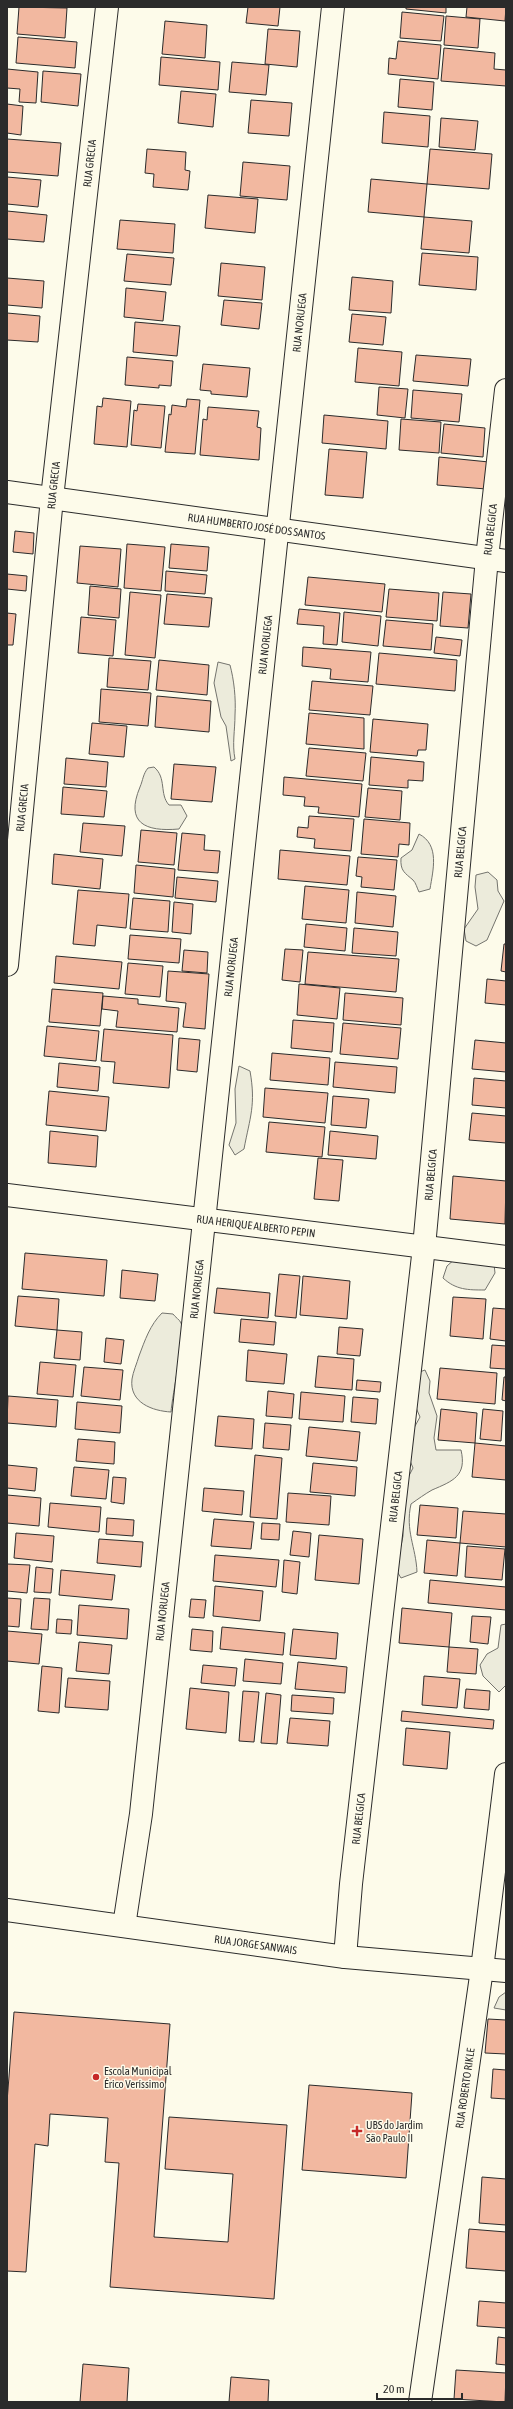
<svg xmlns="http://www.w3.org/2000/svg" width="513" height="2409" viewBox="0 0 513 2409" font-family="'Asap Condensed',sans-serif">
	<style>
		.green { fill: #ecebdb; stroke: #74746e }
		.building { fill: #f2b8a0; stroke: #2b2b2b }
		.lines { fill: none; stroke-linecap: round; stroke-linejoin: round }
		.street-casing { stroke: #2b2b2b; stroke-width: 24 }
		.street { stroke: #fdfbea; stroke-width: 22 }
		.poi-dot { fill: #c62828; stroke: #fdfbea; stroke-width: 1.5 }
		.labels { text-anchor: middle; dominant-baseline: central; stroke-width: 3; stroke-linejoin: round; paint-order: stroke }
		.street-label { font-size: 11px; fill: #2b2b2b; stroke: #fdfbea }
		.poi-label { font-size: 11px; fill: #2b2b2b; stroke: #fdfbea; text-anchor: start }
	</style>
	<rect width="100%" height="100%" fill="#fdfbea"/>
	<path class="green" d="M218 662 230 665C234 680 236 698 235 715 235 730 232 744 235 759L231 761 226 726 221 717 214 683Z
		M154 767C167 778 159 794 169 805H181L187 816 179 829C145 832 125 823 140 787 143 780 143 774 148 768Z
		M419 834C440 845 433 870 430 889L419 892C417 888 416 883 413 880 405 873 400 871 401 858L412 850Z
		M488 872 497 880 498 891 504 901 487 940 476 946 466 941 464 929 478 909 475 887 476 875Z
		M239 1066 250 1071C256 1105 250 1117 244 1149L235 1155 229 1145 236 1123 235 1089Z
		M456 1258 494 1264 495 1273 485 1290C468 1290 456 1290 443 1278L447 1266Z
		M162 1313 173 1314C175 1317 180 1320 181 1323 186 1331 172 1396 171 1412 153 1411 129 1403 132 1379 133 1372 137 1363 139 1356 145 1340 150 1325 162 1313Z
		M425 1370 430 1381 429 1393 437 1416 434 1438 436 1450H461C467 1476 453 1481 432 1490 425 1494 418 1499 411 1504 405 1531 416 1547 417 1572L401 1578 395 1568V1557L401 1546 403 1536 402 1489 413 1468 404 1446 420 1417 411 1396 414 1374Z
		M506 1624V1685L499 1692 483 1676 480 1665 487 1654 498 1648 501 1625Z
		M506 1992V2010L494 2008 499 1997Z"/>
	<path class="building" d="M19 7 67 8 65 38 17 34Z
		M248 7H280L278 26 246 23Z
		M406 7H446V13L406 9Z
		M467 7H506L505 21 466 17Z
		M402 12 444 16 441 41 400 38Z
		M446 16 480 19 478 48 444 45Z
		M165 21 207 25 205 58 162 54Z
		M268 29 300 31 297 67 265 64Z
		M18 37 77 42 75 68 16 63Z
		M398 41 441 45 438 79 388 74 389 58 396 59Z
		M444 48 495 53 494 69 506 70V86L441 81Z
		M161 57 220 62 218 90 159 85Z
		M232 62 269 65 266 95 229 92Z
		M7 69 38 72 36 103 19 102 20 89 7 88Z
		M43 71 81 74 78 106 41 102Z
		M400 79 434 82 432 110 398 107Z
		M181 91 216 94 213 127 178 123Z
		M251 100 292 103 289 136 248 133Z
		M7 104 23 106 21 135 7 133Z
		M384 112 430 116 428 147 382 143Z
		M441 118 478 121 475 150 439 147Z
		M7 139 61 143 58 176 7 172Z
		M147 149 186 152 185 170 190 171 188 190 153 187 154 174 145 173Z
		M430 149 492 154 489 189 427 184Z
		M243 162 290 166 287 200 240 196Z
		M7 177 41 180 38 207 7 204Z
		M371 179 427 184 424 217 368 212Z
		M208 195 258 199 255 233 205 228Z
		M7 211 47 215 44 242 7 239Z
		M424 217 472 221 469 253 421 249Z
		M120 220 175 224 173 253 117 249Z
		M422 253 478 257 476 290 419 285Z
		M127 254 174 258 171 285 124 281Z
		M221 263 265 267 262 300 218 296Z
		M352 277 393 281 391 313 349 310Z
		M7 278 44 281 42 308 7 305Z
		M126 288 166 292 163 321 124 317Z
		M224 300 262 303 259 329 221 325Z
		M7 313 40 316 38 342 7 340Z
		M352 314 386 317 383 345 349 342Z
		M135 322 180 326 177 356 133 352Z
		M358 348 402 352 399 386 355 382Z
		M416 355 471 359 468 386 413 381Z
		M127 357 173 361 171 386 159 385V388L125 385Z
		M203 364 250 368 247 397 211 394V391L200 390Z
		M379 387 408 389 405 418 377 415Z
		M413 390 462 394 459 422 411 418Z
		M103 398 131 401 127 447 94 444 97 406 102 407Z
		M187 399 200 400 195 454 165 452 169 414 171 415 172 405 186 407Z
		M138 404 165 406 161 448 131 445 134 410 137 411Z
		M208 407 259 411 257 427 261 428 259 460 200 455 203 419 207 420Z
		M324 415 388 421 386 449 322 443Z
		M401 419 441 422 439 453 399 450Z
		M444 424 485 428 483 457 441 453Z
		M329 449 367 452 363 498 325 495Z
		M439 457 489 462 486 489 437 485Z
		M15 531 34 533 33 554 13 552Z
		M127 544 165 547 161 591 124 588Z
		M171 544 209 547 207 571 169 568Z
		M80 546 121 549 118 587 77 583Z
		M166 571 207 575 205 594 165 591Z
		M7 574 27 576 26 591 7 589Z
		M308 577 385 584 382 612 305 605Z
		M90 586 121 589 119 618 88 615Z
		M389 589 439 593 437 621 386 617Z
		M130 592 161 595 155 658 125 655Z
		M443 592 471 594 468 628 440 626Z
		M167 594 212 598 209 627 164 624Z
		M299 609 340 613 337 645 323 644 324 626 297 624Z
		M344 612 381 616 378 646 342 642Z
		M7 613 16 614 13 645H7Z
		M81 617 116 620 113 656 78 653Z
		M386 620 433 624 431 650 383 646Z
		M436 637 462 640 460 656 434 653Z
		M303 647 371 652 368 682 330 679 331 669 302 666Z
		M379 653 457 660 455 691 376 684Z
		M109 658 151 661 148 690 107 687Z
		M159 660 209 665 207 695 156 690Z
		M312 681 373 686 370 715 309 710Z
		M101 689 151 693 148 726 99 722Z
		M157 696 211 701 209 732 155 727Z
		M309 713 364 718V749L306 744Z
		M373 719 428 724 426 750H418L417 756 370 752Z
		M92 723 127 726 124 757 89 754Z
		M309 748 366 753 363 781 306 776Z
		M371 757 424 762 423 781 408 780V788L369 785Z
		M66 758 108 762 106 787 64 784Z
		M174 764 216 767 212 802 171 799Z
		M284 777 362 784 359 817 318 813 319 807 304 806 305 797 283 795Z
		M63 787 107 791 104 817 61 814Z
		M368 788 402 791 400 820 365 817Z
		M309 816 354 819 351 851 314 848 315 839 297 837 298 827 308 828Z
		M364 819 410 823 409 845 399 844 398 857 361 854Z
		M83 823 125 826 122 856 80 852Z
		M141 830 177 833 174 865 138 862Z
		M182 833 205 835 204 850 220 851 218 873 178 870Z
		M280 850 350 856 347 885 278 879Z
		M54 854 103 859 100 889 52 884Z
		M358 857 397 860 394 890 361 887 362 877 356 876Z
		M136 865 175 869 173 897 134 893Z
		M177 877 218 881 216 902 175 898Z
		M305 886 349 890 346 923 302 919Z
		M78 890 129 894 126 928 97 925 95 946 73 944Z
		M357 892 396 896 393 927 355 923Z
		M133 898 170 901 168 932 130 929Z
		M174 902 193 904 191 934 172 932Z
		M306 924 347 928 345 951 304 947Z
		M354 928 398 932 396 956 352 953Z
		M130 935 181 939 179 963 128 959Z
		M504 944H506V972L501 971Z
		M285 949 303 950 300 982 282 980Z
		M184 950 208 952 207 973 182 971Z
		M308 952 399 959 396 992 305 984Z
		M56 956 122 962 119 989 54 983Z
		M128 963 163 966 160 997 125 994Z
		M168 971 209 974 205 1029 183 1027 186 1003 166 1001Z
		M487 979 506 981V1005L485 1003Z
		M299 984 340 988 337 1019 297 1015Z
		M52 989 103 993 100 1026 49 1022Z
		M345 993 403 998 401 1025 343 1020Z
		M103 996 138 999V1004L179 1008 177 1032 116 1027 118 1011 102 1009Z
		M293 1020 334 1023 332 1052 291 1048Z
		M343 1023 401 1028 398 1059 340 1054Z
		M47 1026 99 1031 96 1061 44 1056Z
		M104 1029 173 1035 169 1088 113 1083 115 1062 101 1061Z
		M179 1038 200 1040 197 1072 177 1070Z
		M475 1040 506 1043V1072L472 1069Z
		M272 1053 330 1058 328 1085 270 1080Z
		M335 1062 397 1067 395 1093 333 1087Z
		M59 1063 100 1067 98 1091 57 1087Z
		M474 1078 506 1081V1108L472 1105Z
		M265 1088 328 1093 325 1123 263 1117Z
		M49 1091 109 1097 106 1131 46 1125Z
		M333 1096 369 1099 366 1128 331 1125Z
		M472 1113 506 1116V1143L469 1140Z
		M269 1122 325 1127 322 1157 266 1152Z
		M50 1131 98 1136 96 1167 48 1163Z
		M330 1131 378 1136 376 1159 328 1155Z
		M318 1158 343 1160 339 1201 314 1199Z
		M453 1176 506 1181 505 1224 450 1219Z
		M25 1253 107 1260 104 1296 22 1289Z
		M122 1270 158 1274 155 1301 120 1298Z
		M279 1274 300 1276 296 1318 275 1316Z
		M303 1276 350 1281 347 1319 300 1315Z
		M217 1288 270 1293 268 1318 214 1313Z
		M18 1296 59 1299 57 1330 15 1326Z
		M453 1297 486 1299 483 1339 450 1336Z
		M493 1308 506 1309V1341L490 1339Z
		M241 1319 276 1322 274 1345 239 1342Z
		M339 1327 363 1329 360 1356 337 1354Z
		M57 1330 82 1332 80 1360 54 1358Z
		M106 1338 124 1340 121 1364 104 1362Z
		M492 1345 506 1346V1369L490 1368Z
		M248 1350 287 1354 284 1384 246 1381Z
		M318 1356 354 1359 352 1390 315 1387Z
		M40 1362 76 1365 73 1397 37 1394Z
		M84 1367 123 1370 120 1400 81 1396Z
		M440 1368 497 1373 495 1404 437 1399Z
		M504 1377H506V1401L502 1400Z
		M357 1380 381 1382 380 1392 356 1390Z
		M268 1391 294 1394 292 1418 266 1416Z
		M301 1392 345 1396 343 1422 299 1419Z
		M8 1396 58 1400 56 1427 7 1423Z
		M353 1397 378 1399 376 1424 351 1422Z
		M77 1402 122 1406 120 1433 75 1429Z
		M441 1409 477 1413 475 1443 438 1440Z
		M483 1409 503 1411 501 1441 480 1439Z
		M218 1416 254 1419 252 1449 215 1446Z
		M265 1423 291 1425 289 1450 263 1448Z
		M309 1427 360 1432 357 1461 306 1456Z
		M78 1439 115 1442 114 1464 76 1461Z
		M475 1443 506 1446V1480L472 1477Z
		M255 1455 282 1458 277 1519 250 1517Z
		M313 1463 357 1467 355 1496 310 1492Z
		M7 1465 37 1468 35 1491 7 1488Z
		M74 1467 109 1470 106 1499 71 1496Z
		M113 1477 126 1478 124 1504 111 1502Z
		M204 1488 244 1491 242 1515 202 1511Z
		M288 1493 331 1496 329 1525 286 1522Z
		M7 1495 41 1498 39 1526 7 1523Z
		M50 1503 101 1507 99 1532 48 1527Z
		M420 1505 458 1508 456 1538 417 1535Z
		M463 1511 506 1514V1547L460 1543Z
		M107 1518 134 1520 133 1536 106 1534Z
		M214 1519 254 1522 251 1549 211 1546Z
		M262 1523 280 1524 279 1540 261 1539Z
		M293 1531 311 1533 309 1557 290 1555Z
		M16 1533 54 1536 52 1562 14 1558Z
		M319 1535 363 1539 359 1584 315 1580Z
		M99 1539 143 1542 141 1567 97 1563Z
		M427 1540 460 1543 457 1576 424 1573Z
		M467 1546 505 1549 502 1580 465 1577Z
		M215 1555 279 1560 276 1587 213 1581Z
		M284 1560 300 1562 297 1594 282 1592Z
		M7 1564 30 1565 27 1593 7 1591Z
		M36 1567 53 1569 51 1593 34 1592Z
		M61 1570 115 1575 112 1600 59 1595Z
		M430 1580 506 1587V1610L428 1603Z
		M215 1586 263 1591 260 1621 213 1616Z
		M7 1598 21 1599 19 1627 7 1626Z
		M34 1598 50 1599 48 1630 31 1629Z
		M191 1599 206 1600 204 1618 189 1617Z
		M79 1605 129 1609 127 1639 77 1635Z
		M402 1608 452 1613 449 1647 399 1643Z
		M472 1616 491 1617 488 1644 470 1642Z
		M57 1619 72 1620 71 1634 56 1633Z
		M222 1627 285 1633 283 1655 220 1649Z
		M192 1629 213 1631 212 1652 190 1650Z
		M293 1629 338 1633 336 1659 290 1655Z
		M7 1631 42 1634 39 1664 7 1661Z
		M79 1642 112 1645 109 1674 76 1671Z
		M449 1647 478 1649 476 1674 447 1672Z
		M245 1659 283 1663 281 1684 243 1681Z
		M298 1662 347 1667 345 1693 295 1689Z
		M203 1665 237 1668 235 1686 201 1683Z
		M42 1666 62 1668 59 1713 38 1711Z
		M424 1676 460 1679 457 1708 422 1705Z
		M68 1678 110 1681 108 1710 65 1707Z
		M190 1688 229 1692 226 1733 186 1729Z
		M466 1689 490 1691 489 1710 464 1708Z
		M243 1691 259 1692 254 1742 239 1741Z
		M266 1693 281 1695 277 1744 261 1743Z
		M292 1695 334 1698 333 1714 291 1711Z
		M402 1711 494 1720 493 1729 401 1721Z
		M290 1718 330 1721 328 1746 287 1743Z
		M406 1728 450 1732 447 1769 403 1765Z
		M14 2012 170 2024 154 2237 228 2242 233 2174 165 2169 169 2117 287 2125 274 2299 110 2287 119 2163 105 2162 108 2118 50 2114 48 2146 35 2144 26 2272 7 2271V2102Z
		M488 2019 506 2020V2054L485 2053Z
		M493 2069 506 2070V2099L491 2098Z
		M309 2085 412 2093 406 2178 302 2170Z
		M482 2177 506 2179V2225L479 2223Z
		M469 2229 506 2232V2271L466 2268Z
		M479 2301 506 2303V2328L477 2326Z
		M498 2337 506 2338V2365L496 2364Z
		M83 2364 129 2368 127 2402H80Z
		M456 2370 506 2373 505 2402 454 2399Z
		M231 2377 269 2380 268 2402H229Z"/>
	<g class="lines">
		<g class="street-casing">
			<g id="street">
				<path id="s1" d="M7 492 506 561"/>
				<path id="s2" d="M7 965 52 498 107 7"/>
				<path id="s3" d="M7 1195 506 1257"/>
				<path id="s4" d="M7 1910 345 1957 506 1971"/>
				<path id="s5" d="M124 1926 141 1814 333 7"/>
				<path id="s6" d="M345 1957 351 1884 424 1247 487 558 506 390"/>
				<path id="s7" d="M420 2402 482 1969 506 1774"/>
			</g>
		</g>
		<use href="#street" class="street"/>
	</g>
	<g class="poi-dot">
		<circle cx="96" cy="2077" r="4"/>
		<path d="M355 2125h4v4h4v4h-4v4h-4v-4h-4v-4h4z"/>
	</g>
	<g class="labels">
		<g class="street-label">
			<text stroke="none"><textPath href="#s2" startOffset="806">RUA GRECIA</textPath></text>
			<text stroke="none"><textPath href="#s5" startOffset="1613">RUA NORUEGA</textPath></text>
			<text stroke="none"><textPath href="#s2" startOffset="482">RUA GRECIA</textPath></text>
			<text stroke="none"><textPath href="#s1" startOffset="252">RUA HUMBERTO JOSÉ DOS SANTOS</textPath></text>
			<text stroke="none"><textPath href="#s6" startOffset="1435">RUA BELGICA</textPath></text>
			<text stroke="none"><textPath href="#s5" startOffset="1289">RUA NORUEGA</textPath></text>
			<text stroke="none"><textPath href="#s2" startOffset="158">RUA GRECIA</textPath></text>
			<text stroke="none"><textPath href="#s6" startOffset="1111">RUA BELGICA</textPath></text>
			<text stroke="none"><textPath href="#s5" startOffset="965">RUA NORUEGA</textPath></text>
			<text stroke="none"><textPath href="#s6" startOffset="787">RUA BELGICA</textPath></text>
			<text stroke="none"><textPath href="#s3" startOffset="251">RUA HERIQUE ALBERTO PEPIN</textPath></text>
			<text stroke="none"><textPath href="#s5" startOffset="641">RUA NORUEGA</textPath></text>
			<text stroke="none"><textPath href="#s6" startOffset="463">RUA BELGICA</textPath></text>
			<text stroke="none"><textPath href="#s5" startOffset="317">RUA NORUEGA</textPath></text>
			<text stroke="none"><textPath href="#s6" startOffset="139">RUA BELGICA</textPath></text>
			<text stroke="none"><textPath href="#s4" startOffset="251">RUA JORGE SANWAIS</textPath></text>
			<text stroke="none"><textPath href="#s7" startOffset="317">RUA ROBERTO RIKLE</textPath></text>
		</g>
		<g class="poi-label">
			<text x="104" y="2071">Escola Municipal<tspan x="104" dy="13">Érico Veríssimo</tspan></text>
			<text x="366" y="2125">UBS do Jardim<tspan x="366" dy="13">São Paulo II</tspan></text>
		</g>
	</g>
	<rect width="513" height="2409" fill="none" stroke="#2b2b2b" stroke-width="16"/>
	<path d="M377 2393v6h85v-6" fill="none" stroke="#2b2b2b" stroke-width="2"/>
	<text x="383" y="2393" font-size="12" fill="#2b2b2b" stroke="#fdfbea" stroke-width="3" paint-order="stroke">20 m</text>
</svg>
